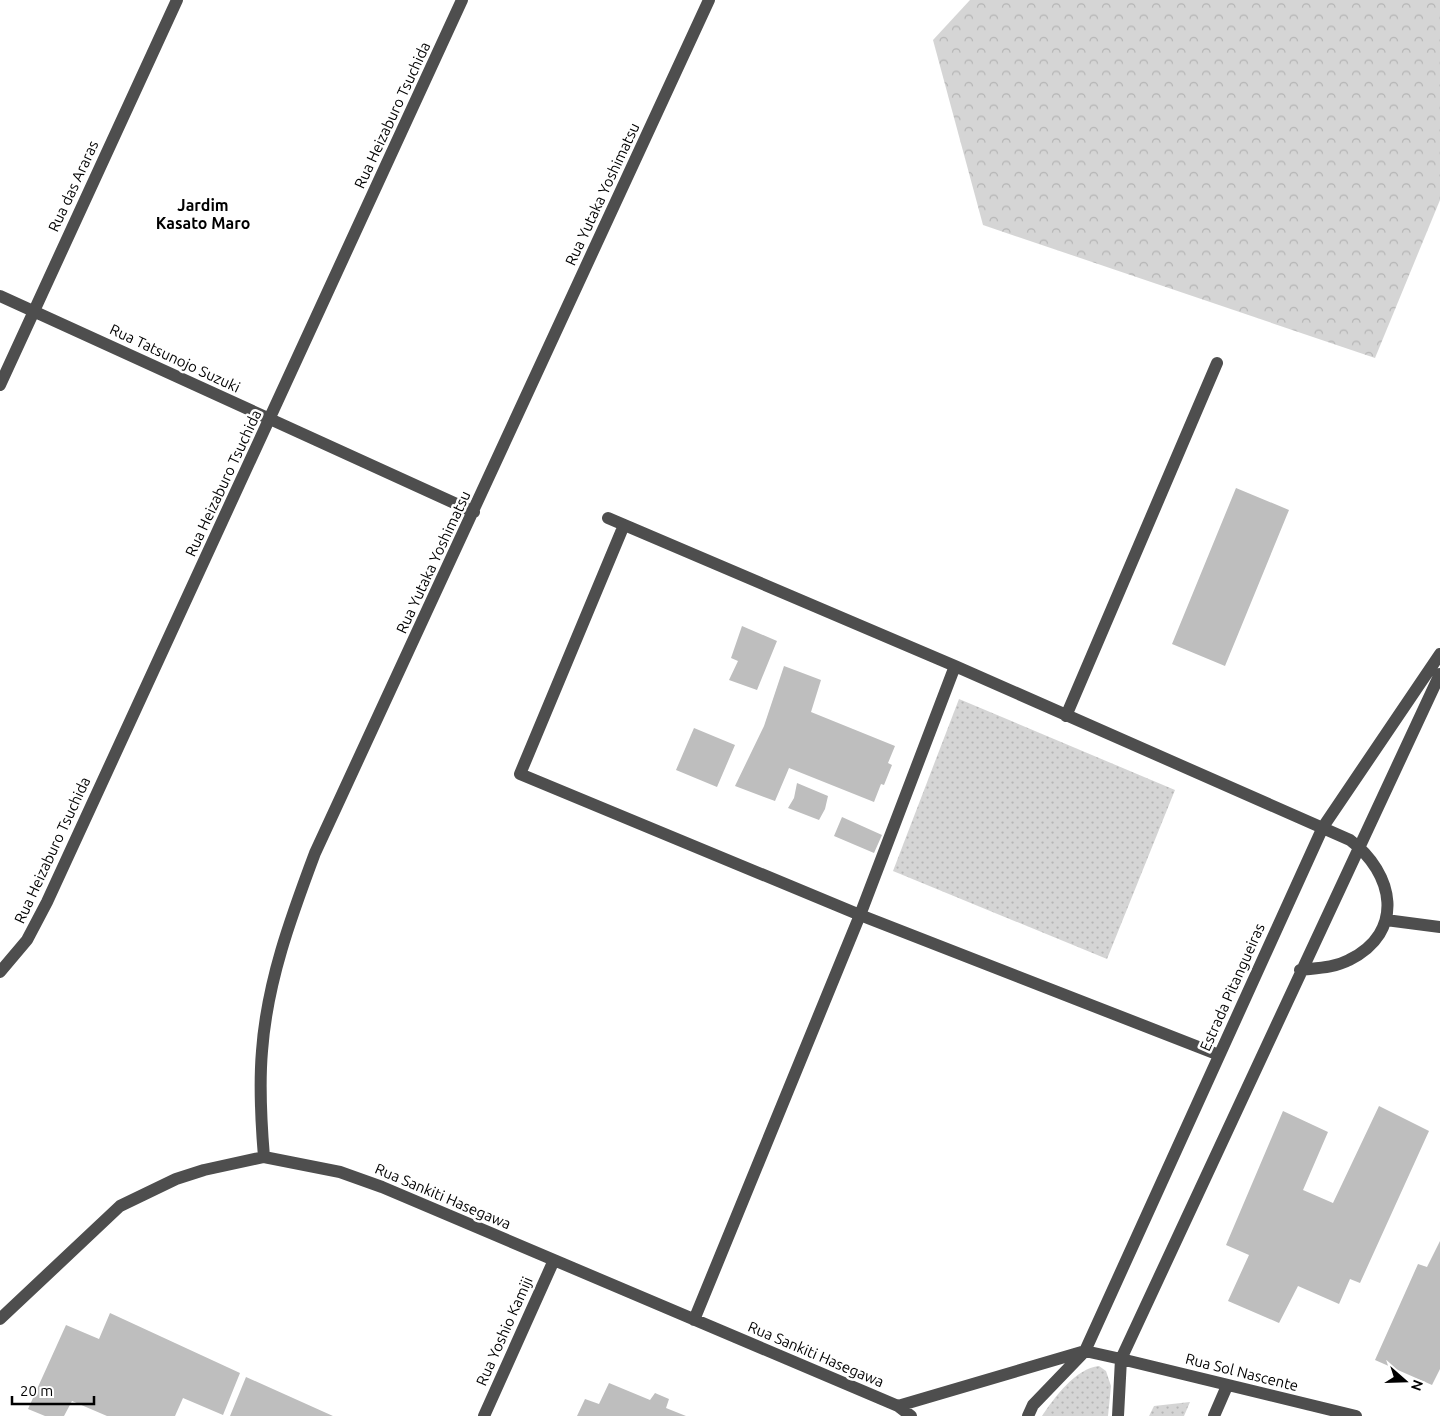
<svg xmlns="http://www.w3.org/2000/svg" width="1440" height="1416" viewBox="0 0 1440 1416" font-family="Ubuntu,sans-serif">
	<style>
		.grass { fill: url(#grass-dots) }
		.forest { fill: url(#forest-crowns) }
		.building { fill: #bebebe }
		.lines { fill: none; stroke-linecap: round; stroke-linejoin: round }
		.minor { stroke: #4e4e4e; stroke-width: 12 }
		.labels { text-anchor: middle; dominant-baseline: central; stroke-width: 5; stroke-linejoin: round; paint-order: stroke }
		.street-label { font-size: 15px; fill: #000; stroke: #fff }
		.neighbourhood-label { font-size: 16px; font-weight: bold; fill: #000; stroke: #fff }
	</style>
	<defs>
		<pattern id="grass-dots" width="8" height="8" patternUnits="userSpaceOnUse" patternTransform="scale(1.25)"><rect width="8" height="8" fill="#d5d5d5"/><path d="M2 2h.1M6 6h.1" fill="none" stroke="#b5b5b5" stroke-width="1.8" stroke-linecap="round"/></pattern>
		<pattern id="forest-crowns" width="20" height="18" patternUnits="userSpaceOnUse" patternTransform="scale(1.25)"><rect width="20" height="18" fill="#d5d5d5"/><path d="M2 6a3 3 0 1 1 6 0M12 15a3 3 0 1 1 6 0" fill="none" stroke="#b5b5b5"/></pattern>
	</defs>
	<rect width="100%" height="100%" fill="#fff"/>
	<path class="grass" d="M959 699 1175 790 1107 959 893 871Z
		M1099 1366 1106 1371 1111 1386 1108 1416H1042C1054 1398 1076 1368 1099 1366Z
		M1190 1402 1184 1416H1149L1154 1406Z"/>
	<path class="forest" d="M970 0H1440V200L1375 358 983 225 933 40Z"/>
	<path class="building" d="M1236 488 1289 510 1225 666 1172 644Z
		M742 626 777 641 757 690 729 680 738 661 731 658Z
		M784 666 821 680 811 712 895 746 888 763 892 765 884 785 881 784 874 802 789 768 775 801 735 786 764 726Z
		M694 728 735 745 717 787 676 770Z
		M797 783 828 796 825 809 819 820 788 808 794 798Z
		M842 817 882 835 874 853 834 836Z
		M1379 1106 1429 1131 1360 1283 1350 1279 1339 1304 1298 1286 1279 1323 1228 1301 1249 1255 1226 1245 1283 1111 1328 1132 1303 1190 1333 1203Z
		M1440 1241V1369L1432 1385 1375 1360 1418 1264 1427 1267Z
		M110 1313 240 1373 223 1415 183 1398 175 1416H107L72 1401 64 1416H45L28 1409 66 1325 99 1339Z
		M246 1377 333 1416H230Z
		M609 1383 650 1400 655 1393 669 1399 666 1408 686 1416H577L585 1399 599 1404Z"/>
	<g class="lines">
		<path class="minor" d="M0 296 474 512
			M0 385 177 0
			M608 518 955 666 1350 840C1394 873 1406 932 1349 960 1334 968 1317 968 1300 970
			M624 525 520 774 860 915 1219 1055
			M1066 716 1217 363
			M1386 920 1440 927
			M0 972 27 940 47 902 462 0
			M264 1157C261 1121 259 1086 262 1051 267 982 291 917 315 853L709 0
			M0 1319 120 1206 176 1179 204 1170 264 1157 340 1172 382 1187 898 1406 911 1416
			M694 1320 860 915 955 666
			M898 1406 1085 1351 1323 827 1440 654
			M484 1416 554 1260
			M1028 1416 1033 1405 1085 1351 1121 1359 1118 1416
			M1214 1416 1227 1386
			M1356 1416 1121 1359 1440 674"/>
	</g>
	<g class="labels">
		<g class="street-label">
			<text transform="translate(392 115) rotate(-65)">Rua Heizaburo Tsuchida</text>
			<text transform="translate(73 186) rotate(-65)">Rua das Araras</text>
			<text transform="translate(602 194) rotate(-65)">Rua Yutaka Yoshimatsu</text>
			<text transform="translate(175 358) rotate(25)">Rua Tatsunojo Suzuki</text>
			<text transform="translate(223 483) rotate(-65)">Rua Heizaburo Tsuchida</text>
			<text transform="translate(433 562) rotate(-65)">Rua Yutaka Yoshimatsu</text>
			<text transform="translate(52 850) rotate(-65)">Rua Heizaburo Tsuchida</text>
			<text transform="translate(1232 987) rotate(-66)">Estrada Pitangueiras</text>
			<text transform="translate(443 1196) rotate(23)">Rua Sankiti Hasegawa</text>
			<text transform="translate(504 1331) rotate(-66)">Rua Yoshio Kamiji</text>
			<text transform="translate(816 1354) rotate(23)">Rua Sankiti Hasegawa</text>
			<text transform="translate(1242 1372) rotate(14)">Rua Sol Nascente</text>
		</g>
		<g class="neighbourhood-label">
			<text x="203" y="205">Jardim<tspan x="203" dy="18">Kasato Maro</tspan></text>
		</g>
	</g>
	<g transform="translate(1405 1381) rotate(110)" stroke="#ffffff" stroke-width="4" paint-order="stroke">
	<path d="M0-4L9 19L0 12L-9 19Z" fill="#000000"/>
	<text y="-8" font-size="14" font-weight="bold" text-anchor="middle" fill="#000000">N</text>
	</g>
	<path d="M12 1396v8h82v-8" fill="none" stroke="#000000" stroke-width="2.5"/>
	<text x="20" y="1396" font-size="15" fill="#000000" stroke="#ffffff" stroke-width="4" paint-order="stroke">20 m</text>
</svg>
